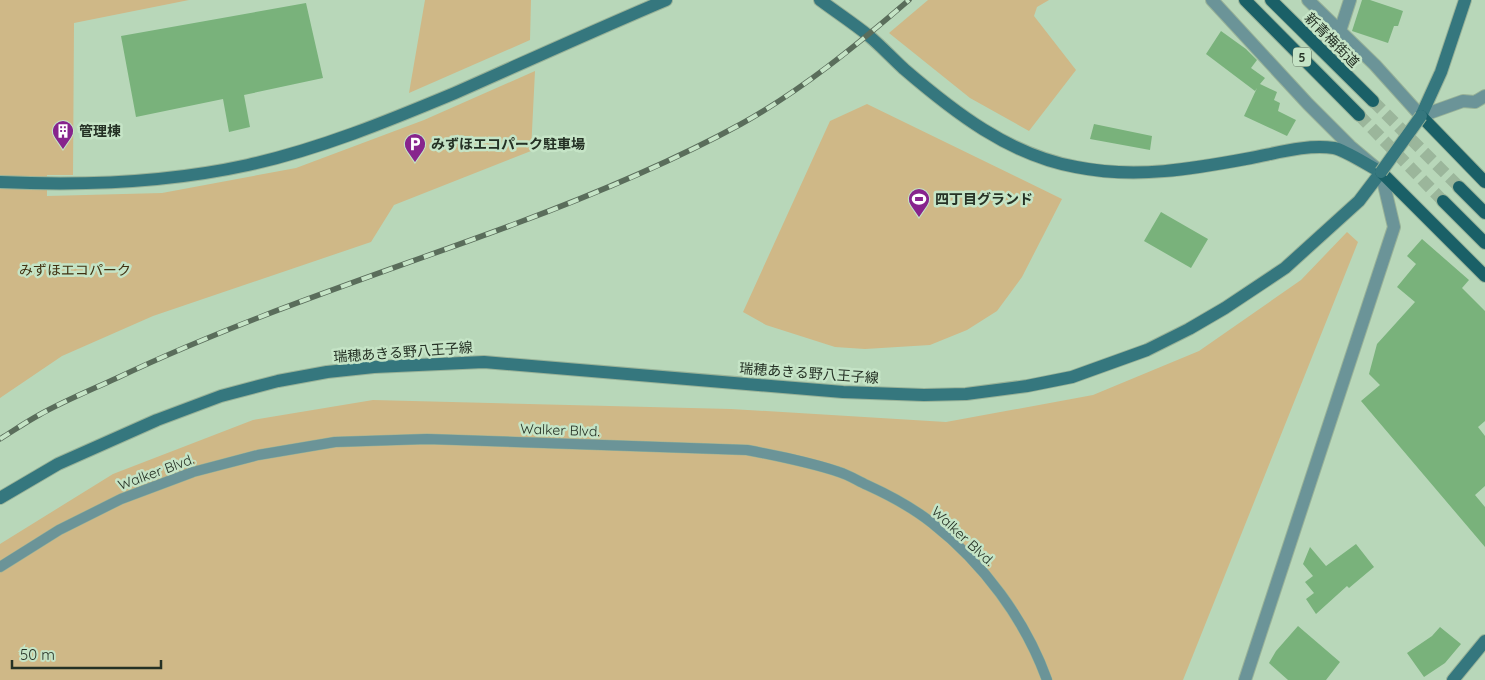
<svg xmlns="http://www.w3.org/2000/svg" width="1485" height="680" viewBox="0 0 1485 680" font-family="Quicksand,'Noto Sans JP',sans-serif">
	<style>
		.green { fill: #cfb887 }
		.building { fill: #79b27b }
		.lines { fill: none; stroke-linecap: round; stroke-linejoin: round }
		.primary-tunnel { stroke: #9bb69b; stroke-width: 12; stroke-dasharray: 12 6; stroke-linecap: butt }
		.lane-casing { stroke: #98b298; stroke-width: 11 }
		.street-casing { stroke: #98b298; stroke-width: 14 }
		.secondary-casing { stroke: #98b298; stroke-width: 14 }
		.primary-casing { stroke: #98b298; stroke-width: 14 }
		.lane { stroke: #6b9498; stroke-width: 10 }
		.street { stroke: #6b9498; stroke-width: 12 }
		.secondary { stroke: #35777e; stroke-width: 12 }
		.primary { stroke: #1a6067; stroke-width: 12 }
		.rail-casing { stroke: #5a6d5b; stroke-width: 5.5 }
		.rail { stroke: #c5e4c6; stroke-width: 4; stroke-dasharray: 11; stroke-linecap: butt }
		.secondary-bridge-casing { stroke: #98b298; stroke-width: 14; stroke-linecap: butt }
		.secondary-bridge { stroke: #35777e; stroke-width: 12 }
		.labels { text-anchor: middle; dominant-baseline: central; stroke-width: 5; stroke-linejoin: round; paint-order: stroke }
		.shield { fill: #c5e4c6; stroke: #556755; stroke-width: 1 }
		.shield-label { font-size: 12px; font-weight: bold; fill: #253125 }
		.street-label { font-size: 14px; fill: #253125; stroke: #c5e4c6 }
		.poi-label { font-size: 14px; font-weight: bold; fill: #253125; stroke: #c5e4c6; text-anchor: start }
		.park-label { font-size: 14px; fill: #403111; stroke: #c5e4c6 }
	</style>
	<rect width="100%" height="100%" fill="#b8d7b9"/>
	<path class="green" d="M0 0H189L74 23 73 175H47V196L162 193 296 168 424 120 535 71 531 151 394 205 371 242 153 316 62 356 0 398Z
		M425 0H531L530 40 409 93Z
		M928 0H1049L1037 7 1034 16 1076 70 1029 131 970 98 889 33Z
		M867 104 1062 199 1022 277 997 311 967 330 930 345 865 349 835 347 766 325 743 312 830 121Z
		M1347 232 1358 242 1183 680H0V544L113 474 253 420 373 400 731 409 946 422 1093 395 1199 351 1301 280Z"/>
	<path class="building" d="M1362 0H1370L1403 11 1398 26H1394L1388 43 1352 31Z
		M306 3 323 78 244 95 250 127 229 132 223 99 136 117 121 36Z
		M1221 31 1246 49 1257 60 1251 68 1265 78 1260 84 1277 92 1274 100 1280 103 1278 111 1296 120 1287 136 1244 116 1257 88 1255 91 1206 54Z
		M1094 124 1152 136 1150 150 1090 139Z
		M1161 212 1208 239 1191 268 1144 241Z
		M1422 239 1469 280 1462 288 1485 311V421L1478 427 1485 436V486L1475 495 1485 507V547L1361 401 1380 385 1369 374 1377 344 1415 302 1397 287 1416 264 1407 256Z
		M1356 544 1374 567 1349 588 1347 586 1316 614 1306 599 1314 593 1305 582 1313 576 1303 564 1310 547 1326 566Z
		M1298 626 1340 662 1326 680H1288L1269 663 1276 651Z
		M1440 627 1461 644 1445 663 1424 677 1407 653 1432 636Z"/>
	<g class="lines">
		<path class="primary-tunnel" d="M1373 101 1459 187
			M1359 115 1443 201"/>
		<g class="lane-casing">
			<path id="lane" d="M0 567 59 530 121 499 193 472 258 455 335 442 427 439 747 450C778 456 809 462 839 472 849 475 858 481 867 485 889 495 913 508 932 523 983 563 1025 619 1047 680"/>
		</g>
		<g class="street-casing">
			<path id="street" d="M1212 0 1308 104 1350 146 1381 172 1394 227 1245 680
				M1308 0 1375 65 1421 116 1463 101 1475 102 1485 96
				M1340 31 1350 0"/>
		</g>
		<g class="secondary-casing">
			<path id="secondary" d="M1421 116 1441 72 1465 0
				M0 182C83 186 166 183 248 165 320 149 388 121 455 93 525 62 595 30 666 0
				M0 498 58 464 157 420 221 396 278 381 327 372 374 367 484 362 843 392 924 395 966 394 1027 386 1072 377 1147 350 1189 329 1225 308 1285 268 1359 201 1381 172C1369 166 1345 150 1334 148 1307 144 1277 153 1251 158 1192 169 1136 179 1076 167 1009 155 954 112 904 69 892 58 881 46 869 36 853 23 836 12 820 0
				M1453 680 1485 641"/>
		</g>
		<g class="primary-casing">
			<path id="primary" d="M1245 0 1359 115
				M1271 0 1373 101
				M1421 116 1485 182
				M1381 172 1485 276
				M1459 187 1485 213
				M1443 201 1485 243"/>
		</g>
		<use href="#lane" class="lane"/>
		<use href="#street" class="street"/>
		<use href="#secondary" class="secondary"/>
		<use href="#primary" class="primary"/>
		<g class="rail-casing">
			<path id="rail" d="M0 439C13 431 26 422 39 415 64 401 91 390 117 378 245 317 380 274 512 225 590 196 668 164 741 124 802 90 857 45 909 0"/>
		</g>
		<use href="#rail" class="rail"/>
		<g class="secondary-bridge-casing">
			<path id="secondary-bridge" d="M1381 172 1421 116"/>
		</g>
		<use href="#secondary-bridge" class="secondary-bridge"/>
	</g>
	<defs>
		<g id="building-pin" transform="scale(1.125)"><path d="M0 17L-7.5 6A9.5 9.5 0 1 1 7.5 6Z" fill="#87248d" stroke="#c5e4c6"/><path d="M-4-6H4V6H1V3H-1V6H-4ZM-2.5-4.3h1.7v1.8h-1.7ZM.8-4.3h1.7v1.8H.8ZM-2.5-1h1.7V.8h-1.7ZM.8-1h1.7V.8H.8Z" fill="#fff"/></g>
		<g id="parking-pin" transform="scale(1.125)"><path d="M0 17L-7.5 6A9.5 9.5 0 1 1 7.5 6Z" fill="#87248d" stroke="#c5e4c6"/><path d="M-3.5-5.5H1a3.5 3.5 0 0 1 0 7H-1V5.5H-3.5ZM-1-3.4V-.6H.8a1.4 1.4 0 0 0 0-2.8Z" fill="#fff"/></g>
		<g id="stadium-pin" transform="scale(1.125)"><path d="M0 17L-7.5 6A9.5 9.5 0 1 1 7.5 6Z" fill="#87248d" stroke="#c5e4c6"/><path d="M0-5a6.5 5 0 1 0 0 10a6.5 5 0 1 0 0-10ZM-3.5-1.8h7v3.6h-7Z" fill="#fff"/></g>
	</defs>
	<g fill-rule="evenodd">
		<use href="#building-pin" x="63" y="131"/>
		<use href="#parking-pin" x="415" y="144"/>
		<use href="#stadium-pin" x="919" y="199"/>
	</g>
	<g class="labels">
		<rect class="shield" x="1293" y="47.5" width="18" height="19" rx="4"/>
		<g class="shield-label">
			<text x="1302" y="57">5</text>
		</g>
		<g class="street-label">
			<text transform="translate(1332 40) rotate(45)">新青梅街道</text>
			<text transform="translate(403 352) rotate(-4)">瑞穂あきる野八王子線</text>
			<text transform="translate(809 373) rotate(4)">瑞穂あきる野八王子線</text>
			<text transform="translate(560 430) rotate(2)">Walker Blvd.</text>
			<text transform="translate(156 472) rotate(-20)">Walker Blvd.</text>
			<text transform="translate(963 536) rotate(43)">Walker Blvd.</text>
		</g>
		<g class="poi-label">
			<text x="79" y="131">管理棟</text>
			<text x="431" y="144">みずほエコパーク駐車場</text>
			<text x="935" y="199">四丁目グランド</text>
		</g>
		<g class="park-label">
			<text x="75" y="270">みずほエコパーク</text>
		</g>
	</g>
	<path d="M12 660v8h149v-8" fill="none" stroke="#253125" stroke-width="2.5"/>
	<text x="20" y="660" font-size="15" fill="#253125" stroke="#c5e4c6" stroke-width="4" paint-order="stroke">50 m</text>
</svg>
